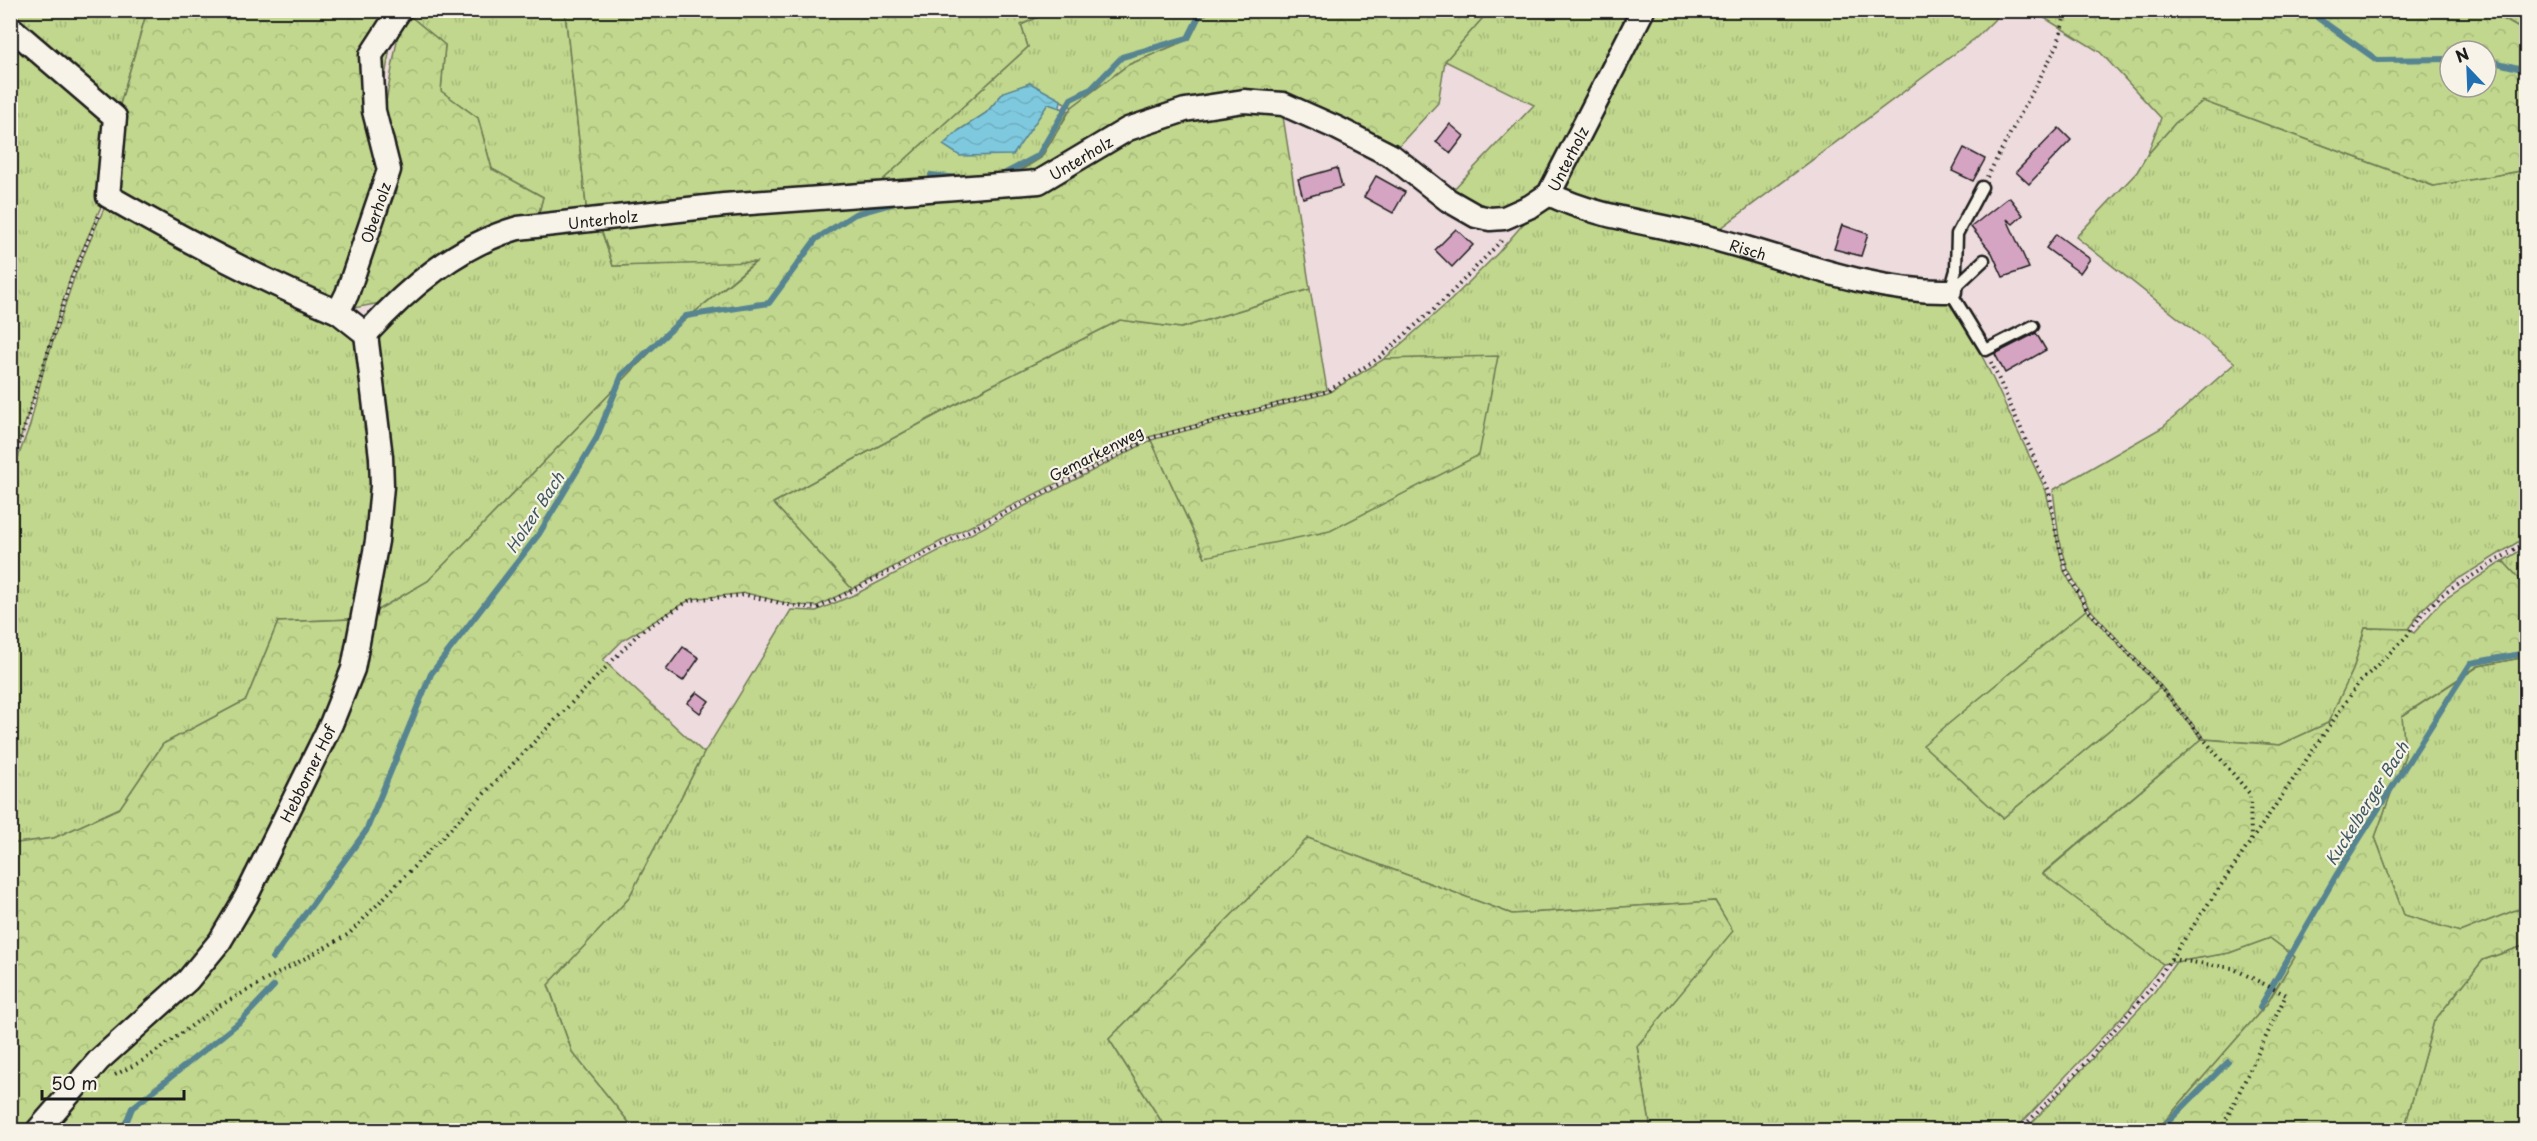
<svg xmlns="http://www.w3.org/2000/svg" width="2537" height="1141" viewBox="0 0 2537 1141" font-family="'Playpen Sans',sans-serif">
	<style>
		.grass { fill: url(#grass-tufts); stroke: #6e7a54; stroke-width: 1.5 }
		.forest { fill: url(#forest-crowns); stroke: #6e7a54; stroke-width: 1.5; fill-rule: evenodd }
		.water { fill: url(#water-waves); stroke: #578491; stroke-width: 1.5 }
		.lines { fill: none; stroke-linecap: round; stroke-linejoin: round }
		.stream { stroke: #578491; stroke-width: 6 }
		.building { fill: #d5a4c2; stroke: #1c1c1c; stroke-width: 1.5 }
		.lane-casing { stroke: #1c1c1c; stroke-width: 15 }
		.street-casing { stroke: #1c1c1c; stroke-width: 27 }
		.path { stroke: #1c1c1c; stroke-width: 4; stroke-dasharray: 1.5 4.5; stroke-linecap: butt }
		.lane { stroke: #f7f3e8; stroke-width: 10 }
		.street { stroke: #f7f3e8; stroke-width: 22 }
		.labels { text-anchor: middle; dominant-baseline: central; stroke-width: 4.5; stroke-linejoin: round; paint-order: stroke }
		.street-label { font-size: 15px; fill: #1c1c1c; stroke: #f7f3e8 }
		.water-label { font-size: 16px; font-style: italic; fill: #3f5960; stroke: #f7f3e8 }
	</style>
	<defs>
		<pattern id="grass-tufts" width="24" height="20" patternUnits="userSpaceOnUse" patternTransform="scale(1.5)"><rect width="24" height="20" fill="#c1d78d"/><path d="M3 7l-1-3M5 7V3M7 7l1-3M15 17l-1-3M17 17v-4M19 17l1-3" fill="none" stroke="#a5b879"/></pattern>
		<pattern id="forest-crowns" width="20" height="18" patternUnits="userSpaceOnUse" patternTransform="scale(1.5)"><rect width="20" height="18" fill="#c1d78d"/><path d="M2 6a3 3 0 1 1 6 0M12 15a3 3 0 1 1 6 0" fill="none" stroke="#a5b879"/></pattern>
		<pattern id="water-waves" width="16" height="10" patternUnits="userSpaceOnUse" patternTransform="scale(1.5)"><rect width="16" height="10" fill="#7fc9df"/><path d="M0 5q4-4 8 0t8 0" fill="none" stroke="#6dacbf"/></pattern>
	</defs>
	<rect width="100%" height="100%" fill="#eddbdd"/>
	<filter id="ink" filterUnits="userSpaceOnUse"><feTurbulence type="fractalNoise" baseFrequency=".0167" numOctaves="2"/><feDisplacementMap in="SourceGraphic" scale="12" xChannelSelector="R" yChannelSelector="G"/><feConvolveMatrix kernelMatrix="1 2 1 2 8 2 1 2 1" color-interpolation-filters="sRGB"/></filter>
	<g filter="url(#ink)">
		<path class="grass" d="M415 10 565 11 587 214 537 220 543 197 492 169 478 118 441 91 445 45 410 16Z
			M11 11H147L117 115 11 24Z
			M1050 11H1213L1201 17 1190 39 1128 65 1072 107 1030 83 1004 92 986 113 958 131 1048 103 1069 111 1041 158 998 182 876 186 1028 47 1021 25Z
			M1485 11H1637L1544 187 1523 203 1485 211 1450 193 1534 105 1445 61 1487 13Z
			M1648 11H1995L1996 18 1977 37 1713 234 1576 201 1563 189Z
			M2489 11H2526V32Z
			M11 30 113 118 106 195 70 278 11 469Z
			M2203 101 2433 186 2526 170V537L2447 586 2422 610 2408 629 2365 628 2353 670 2328 723 2280 745 2205 739 2161 686 2089 608 2068 569 2059 538 2053 490 2163 427 2235 363 2076 237 2137 172 2147 155 2175 123Z
			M108 199 333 318 349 331 357 344 376 486 354 619 278 622 246 700 163 744 120 808 54 838 11 844 10 479 30 425 44 368 74 278Z
			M1559 207 1945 299 1963 321 1985 362 2046 491 2064 571 2086 610 1924 745 2003 818 2160 688 2202 739 2043 873 2163 964 2129 1009 2015 1130H1651L1637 1046 1732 931 1715 901 1512 914 1308 838 1109 1039 1167 1130H635L572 1052 548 984 628 899 704 753 791 610 816 611 856 594 1151 440 1205 557 1498 357 1384 359 1451 300 1498 253 1530 216 1544 209Z
			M599 223 613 266 756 261 667 335 428 581 369 615 377 346 384 324 481 247Z
			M1310 289 1327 390 1149 437 949 537 852 589 773 503 988 387 1120 320 1181 328Z
			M2526 547V586L2503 561Z
			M2526 657V906L2460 932 2404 915 2375 837 2405 755 2402 716 2479 666Z
			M2270 938 2295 957 2267 1004 2157 1130H2025L2152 995 2176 962 2229 953Z
			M2526 945V1130H2404L2434 1021 2483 960Z"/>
		<path class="forest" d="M1485 10 1487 13 1445 61 1438 103 1393 152 1311 108H1183L1038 180 1000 183 1041 158 1072 107 1128 65 1190 39 1201 17 1213 11Z
			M2038 10 2489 11 2526 32V170L2434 186 2203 101 2175 123 2147 155 2161 118 2100 52 2038 14ZM2450 51H2486V87H2450Z
			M147 11H408L393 30 379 112 390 190 333 298 324 300 110 194 117 115Z
			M565 11H1050L1021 25 1028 47 876 186 587 214Z
			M410 16 445 45 441 91 478 118 492 169 543 197 537 220 391 301 354 308 352 304 396 191 384 113 399 29Z
			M1282 110 1310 289 1181 328 1120 320 988 387 773 503 852 589 817 606 794 605 746 593 691 599 623 640 603 660 704 753 628 899 548 985 572 1052 635 1130H11L10 844 54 838 120 808 163 744 246 700 278 622 353 619 369 615 428 581 667 335 756 262 613 266 599 223 1038 186 1185 113Z
			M1498 356 1479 455 1330 531 1205 557 1151 440 1328 393 1384 359Z
			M2503 561 2526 586V657L2478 666 2402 716 2405 755 2375 837 2404 915 2460 932 2526 906V945L2483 960 2434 1021 2404 1130H2157L2267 1004 2295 957 2270 938 2229 953 2163 964 2043 874 2202 739 2280 745 2328 723 2353 670 2365 628 2408 629 2414 633 2442 601Z
			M2086 610 2160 688 2003 818 1923 745Z
			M1308 838 1512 914 1715 901 1733 931 1637 1046 1651 1130H1167L1109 1039Z"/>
		<path class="water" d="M1030 83 1061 100 1060 108 1048 104 1013 155 960 156 943 145 958 131 986 113 1004 92Z"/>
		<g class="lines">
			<path class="stream" d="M2318 18 2377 60 2450 59
				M2486 60 2526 70
				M931 175 958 178
				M1000 176 1038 156 1071 99 1091 89 1122 57 1188 38 1202 10
				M273 958 366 831 431 674 539 534 596 439 622 375 686 316 769 303 816 239 855 214 898 202
				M2260 1007 2337 874 2471 663 2526 653
				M123 1130 132 1108 242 1020 274 986
				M2160 1130 2228 1062"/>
		</g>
		<path class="building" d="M1450 124 1464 136 1451 153 1436 142Z
			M2059 128 2071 140 2029 184 2016 172Z
			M1964 148 1985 159 1973 181 1952 171Z
			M1337 168 1342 187 1303 198 1298 179Z
			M1376 176 1405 192 1393 213 1364 197Z
			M2009 197 2023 215 2013 224 2007 219 2029 268 2003 277 1992 253 1971 227Z
			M1842 225 1868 234 1861 256 1834 249Z
			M1456 229 1473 245 1452 267 1435 250Z
			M2056 234 2090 259 2080 273 2046 248Z
			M2036 333 2046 350 2005 373 1995 354Z
			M683 647 699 658 683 681 666 670Z
			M697 692 709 701 700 713 687 703Z"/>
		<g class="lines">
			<g class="lane-casing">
				<path id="lane" d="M1982 187 1957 234 1956 270 1950 291 1986 350 2033 326
					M1951 291 1984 260"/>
			</g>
			<g class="street-casing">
				<g id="street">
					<path d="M10 27 115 117 108 196C183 239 258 279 338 312"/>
					<path id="s1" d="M1549 194C1597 218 1655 223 1707 237 1786 257 1868 293 1950 291"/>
					<path id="s2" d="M366 334C408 288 458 245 518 228L724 205 1039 182 1128 129 1185 110 1244 101 1283 104 1337 128 1392 156 1448 200 1476 216 1490 219 1504 218 1531 206 1549 194 1643 10"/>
					<path id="s3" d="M366 334 338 312 347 294 389 170 374 111 371 55 400 10"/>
					<path id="s4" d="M38 1130 99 1060 188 980 220 941 246 897 331 724 353 669 377 541 382 486 381 457 366 334"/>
				</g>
			</g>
			<path class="path" d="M1987 177 2058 44 2066 10
				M1991 362 2049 491 2057 538 2066 570 2087 609 2160 687 2250 794 2251 840
				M10 473 71 279 100 213
				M2171 959 2232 968 2286 995 2221 1130
				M115 1075 144 1060 219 1006 349 934 639 633 690 600 746 595 793 606 818 608 1151 438 1328 391 1380 357 1446 298 1504 238
				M2020 1130 2078 1071 2151 988 2358 684 2406 637 2422 614 2442 595 2526 542"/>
			<use href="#lane" class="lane"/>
			<use href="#street" class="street"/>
		</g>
	</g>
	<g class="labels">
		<g class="street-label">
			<text stroke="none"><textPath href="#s2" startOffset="759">Unterholz</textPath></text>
			<text stroke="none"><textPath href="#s2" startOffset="1317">Unterholz</textPath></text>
			<text stroke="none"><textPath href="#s3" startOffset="142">Oberholz</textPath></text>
			<text stroke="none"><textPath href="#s2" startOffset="273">Unterholz</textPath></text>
			<text stroke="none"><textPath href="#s1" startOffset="207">Risch</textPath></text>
			<text transform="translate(1096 453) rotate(-27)">Gemarkenweg</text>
			<text stroke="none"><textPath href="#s4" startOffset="452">Hebborner Hof</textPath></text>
		</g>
		<g class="water-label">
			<text transform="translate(534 512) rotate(-57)">Holzer Bach</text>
			<text transform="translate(2366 803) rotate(-58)">Kuckelberger Bach</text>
		</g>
	</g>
	<rect width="2537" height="1141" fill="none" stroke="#f7f3e8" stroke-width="36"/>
	<rect x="18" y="18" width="2501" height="1105" fill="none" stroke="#1c1c1c" stroke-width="2" filter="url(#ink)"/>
	<g transform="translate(2468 69) rotate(337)"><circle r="28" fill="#f7f3e8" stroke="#9f9d96" stroke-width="1.5"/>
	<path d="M0-4.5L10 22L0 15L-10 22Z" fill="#1f6fb2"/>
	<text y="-9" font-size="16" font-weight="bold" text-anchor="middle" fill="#1c1c1c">N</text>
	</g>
	<path d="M42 1090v9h142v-9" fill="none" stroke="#1c1c1c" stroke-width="3"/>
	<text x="51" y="1090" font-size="18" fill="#1c1c1c" stroke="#f7f3e8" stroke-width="4.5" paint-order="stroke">50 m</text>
</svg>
